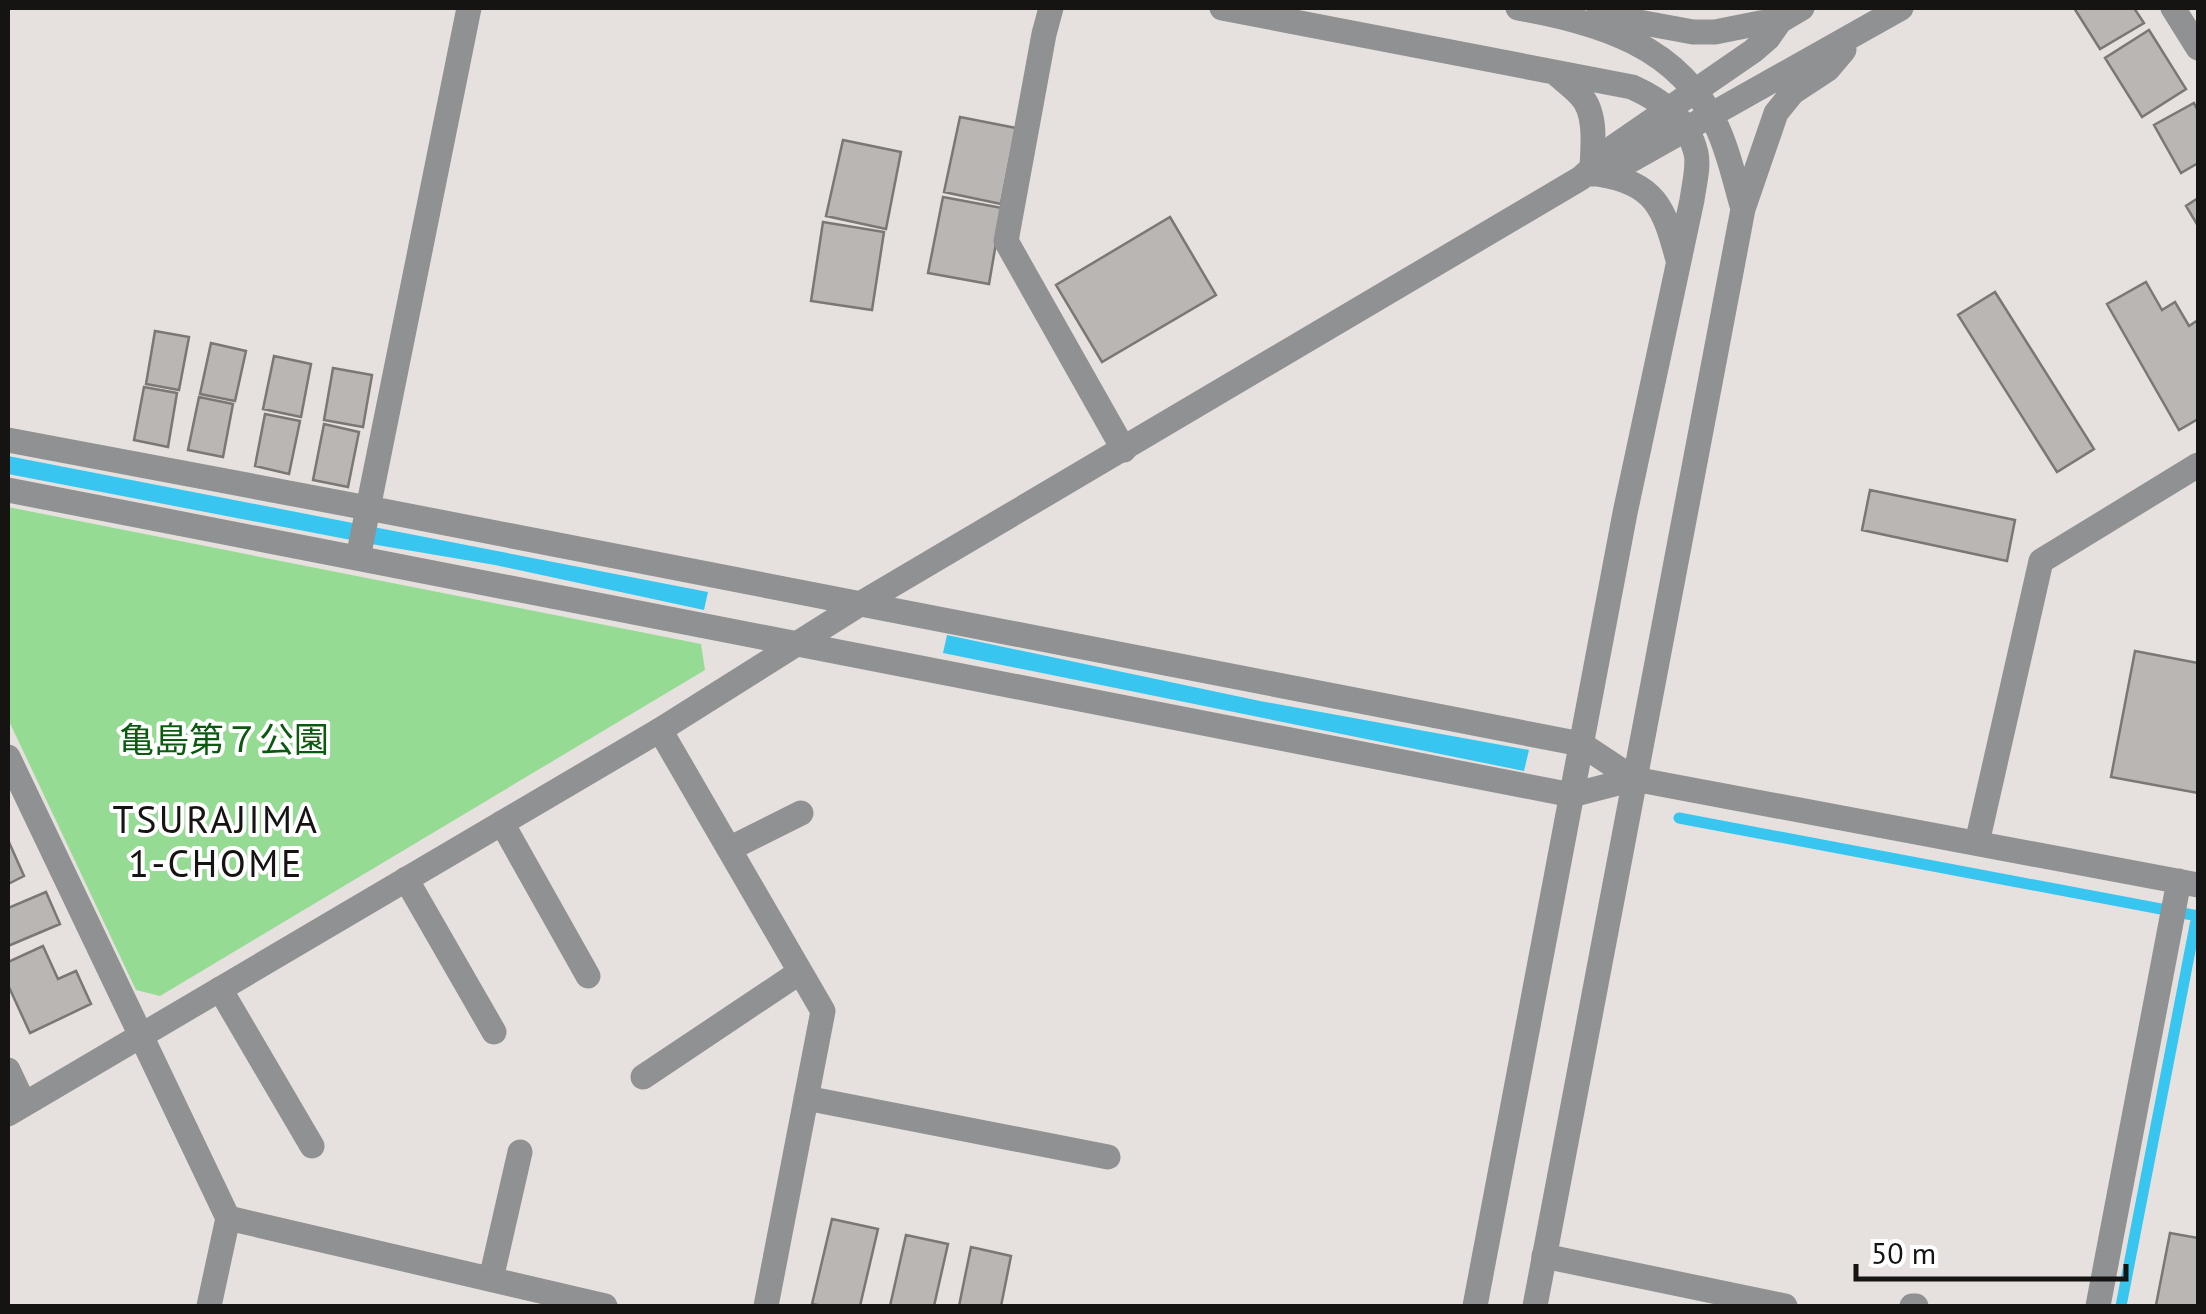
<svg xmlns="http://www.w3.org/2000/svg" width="2206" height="1314" viewBox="0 0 2206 1314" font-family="'PT Sans','Noto Sans JP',sans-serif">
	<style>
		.green { fill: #96db94 }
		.water { fill: #38c6f0 }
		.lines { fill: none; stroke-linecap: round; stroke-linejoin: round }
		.stream { stroke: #38c6f0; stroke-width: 11 }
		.building { fill: #bab6b3; stroke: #7b7774; stroke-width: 2.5 }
		.minor { stroke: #909193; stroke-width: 25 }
		.tertiary { stroke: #909193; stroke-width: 25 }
		.labels { text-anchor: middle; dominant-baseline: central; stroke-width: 8; stroke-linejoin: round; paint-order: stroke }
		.park-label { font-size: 35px; fill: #0a5a10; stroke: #fff }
		.neighbourhood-label { font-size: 38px; letter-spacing: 2.5px; fill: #161413; stroke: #fff }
	</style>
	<rect width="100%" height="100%" fill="#e6e1de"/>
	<path class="green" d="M8 507 701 644 705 670 160 996 136 990 8 719Z"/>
	<path class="water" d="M8 456 708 592 704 610 495 565 377 545 8 474Z
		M947 635 1260 701 1529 750 1524 771 943 653Z"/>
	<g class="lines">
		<path class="stream" d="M1679 818 2198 916
			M2121 1306 2197 915"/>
	</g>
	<path class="building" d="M2074 8H2134L2144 23 2100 49Z
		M2149 30 2186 89 2142 117 2105 58Z
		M2194 103 2198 111V163L2181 173 2154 125Z
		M960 117 1016 128 1001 204 944 192Z
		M843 140 901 152 886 229 826 216Z
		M943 197 1002 208 989 284 928 273Z
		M2198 198V226L2186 206Z
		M1170 217 1216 295 1102 362 1056 285Z
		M823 222 884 232 872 310 811 301Z
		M2146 282 2162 310 2175 302 2189 326 2198 320V419L2179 430 2107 304Z
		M1995 292 2094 449 2057 472 1958 315Z
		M155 331 189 337 179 390 146 384Z
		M211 343 246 351 235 401 200 394Z
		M274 356 311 364 301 417 263 409Z
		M333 368 372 375 363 427 324 420Z
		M144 387 177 393 168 447 134 440Z
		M199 397 233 404 223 457 188 450Z
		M265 414 300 421 289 474 255 466Z
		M324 424 359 432 348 487 313 480Z
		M1870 490 2015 520 2007 561 1862 530Z
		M2135 651 2198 663V793L2111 777Z
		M8 840 24 876 8 884Z
		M46 892 60 924 8 946V908Z
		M43 946 58 979 76 971 91 1004 30 1033 8 985V962Z
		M832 1219 878 1229 860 1306H823L812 1304Z
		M2170 1233 2198 1238V1306L2156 1305Z
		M906 1235 948 1244 934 1306H890Z
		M971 1247 1011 1256 1001 1306H959Z"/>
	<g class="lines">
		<path class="minor" d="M1051 8 1044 34 1006 241 1124 450
			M2173 8 2198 48
			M8 440 368 508 1581 744 1634 779 2198 885
			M8 490 1572 795 1634 779
			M358 558 469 8
			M660 730 823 1011 766 1306
			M8 757 228 1218 209 1306
			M502 823 588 976
			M1977 843 2041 561 2198 465
			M729 849 801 813
			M406 879 494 1032
			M220 989 312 1146
			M8 1070 24 1104
			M643 1077 800 972
			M806 1098 1108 1157
			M228 1218 605 1306
			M1544 1256 1785 1306
			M491 1279 520 1152
			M1912 1306H1916
			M2098 1306 2179 881"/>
		<path class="tertiary" d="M1222 8 1632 87C1661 100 1688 119 1696 153 1699 167 1694 185 1692 200L1625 513 1475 1306
			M1518 8C1600 23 1679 45 1717 127 1729 152 1735 182 1743 209L1535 1306
			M1596 19 1628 20 1693 32H1715L1760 23 1780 21
			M1554 72C1563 80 1573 87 1580 95 1597 112 1593 145 1592 168
			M1588 174H1596L1624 164 1901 8
			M1597 174C1656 183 1664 208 1678 260
			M1743 209 1776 113 1793 92 1828 69 1844 50
			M8 1114 660 730 860 604 1581 178 1615 146 1753 51 1768 38 1780 21 1802 8"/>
	</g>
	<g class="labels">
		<g class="park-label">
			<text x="224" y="739">亀島第７公園</text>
		</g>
		<g class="neighbourhood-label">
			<text x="216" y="818">TSURAJIMA<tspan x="216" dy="44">1-CHOME</tspan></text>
		</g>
	</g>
	<rect width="2206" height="1314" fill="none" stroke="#161413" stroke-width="20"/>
	<path d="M1856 1264v15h270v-15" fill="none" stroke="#161413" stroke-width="5"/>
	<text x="1871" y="1264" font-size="30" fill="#161413" stroke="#ffffff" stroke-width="8" paint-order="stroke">50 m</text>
</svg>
